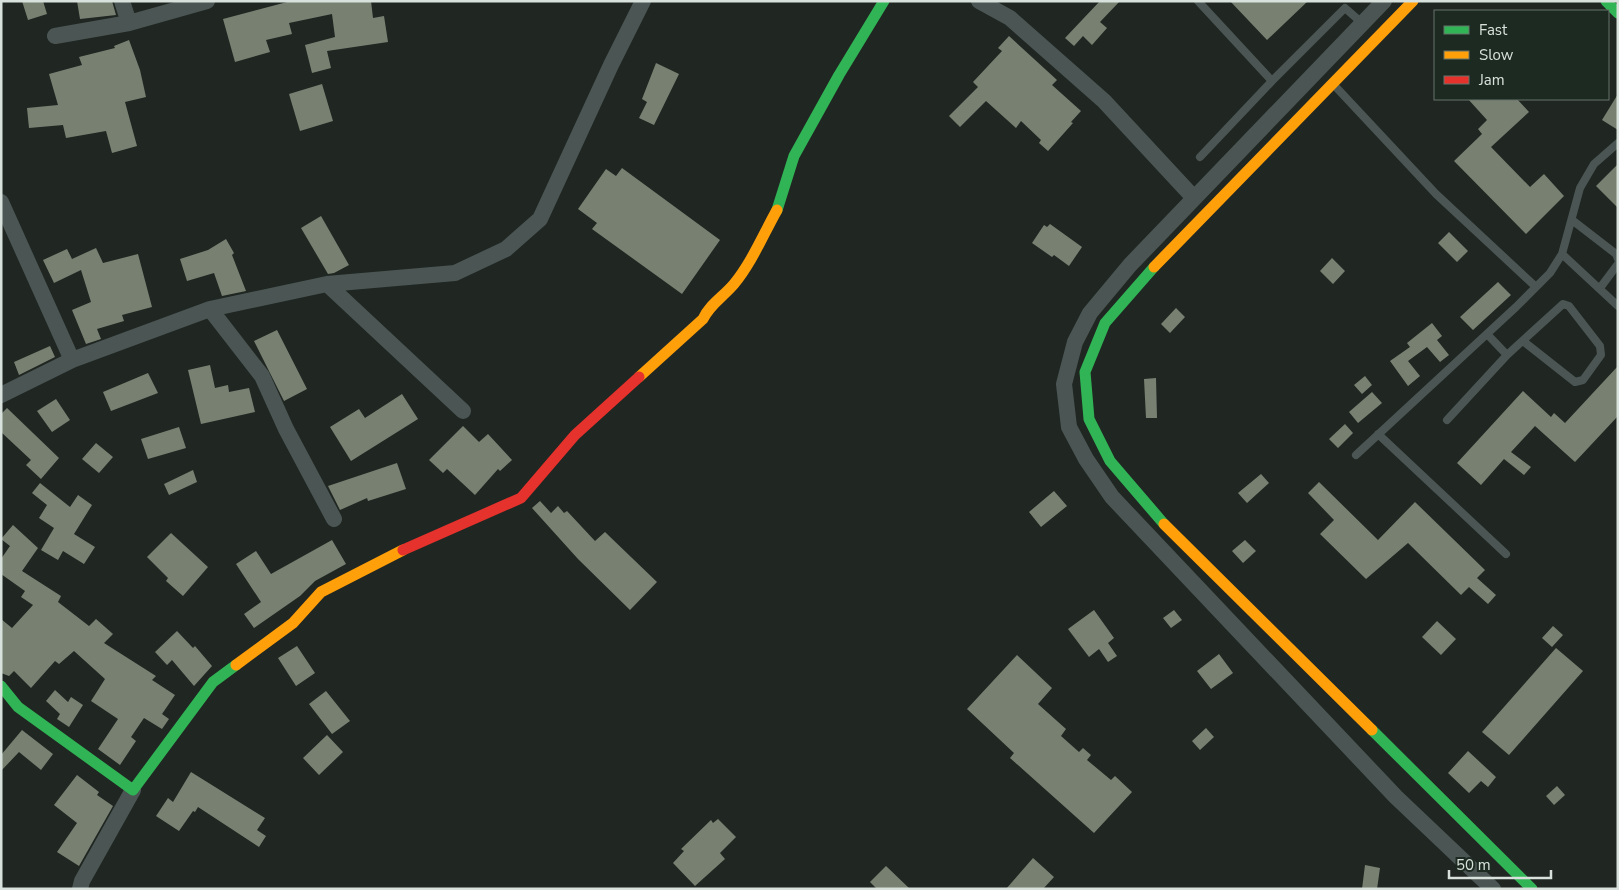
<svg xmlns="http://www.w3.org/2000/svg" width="1619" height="890" viewBox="0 0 1619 890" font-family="'Nunito Sans',sans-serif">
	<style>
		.building { fill: #788072 }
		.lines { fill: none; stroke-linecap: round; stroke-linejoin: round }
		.lane { stroke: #4b5654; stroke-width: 8 }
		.street { stroke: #4b5654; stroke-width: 16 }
		.fast { stroke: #30b455; stroke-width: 11 }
		.slow { stroke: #ff9f0a; stroke-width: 11 }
		.jam { stroke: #e5322d; stroke-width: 11 }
	</style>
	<rect width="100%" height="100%" fill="#202622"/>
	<path class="building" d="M22 1H43L47 14 28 20Z
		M77 1H112L116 15 80 19Z
		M291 1H371L373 18 384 16 388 42 327 51 331 68 312 73 305 45 335 37 332 14 289 23 292 34 266 40 270 52 235 62 223 19Z
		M1100 1H1120L1100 22 1107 28 1092 45 1083 36 1074 46 1065 38Z
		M1230 1H1308L1267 40Z
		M1009 36 1057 80 1052 85 1081 111 1071 122 1073 123 1048 151 1039 143 1041 140 1021 121 1016 128 986 101 960 127 949 116 978 87 973 82 1002 51 998 48Z
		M129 40 140 70 146 97 125 102 137 146 112 153 106 131 66 138 63 125 29 128 27 108 58 105 49 74 82 65 79 57 115 48 114 46Z
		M656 63 679 74 654 125 639 118 647 102 642 99Z
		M322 84 333 121 300 131 289 94Z
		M1618 94V130L1602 120Z
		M1468 99H1517L1529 112 1491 147 1530 187 1544 174 1564 196 1526 234 1454 161 1482 134 1478 129 1487 120Z
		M1618 164V208L1596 186Z
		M622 168 720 240 682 294 592 229 597 223 578 209 606 169 616 176Z
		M321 216 349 265 334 273 328 274 301 228Z
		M1050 224 1082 247 1069 266 1054 255 1052 257 1032 243 1044 225 1047 227Z
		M1449 232 1468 251 1457 262 1438 243Z
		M226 239 234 253 232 255 246 291 222 296 214 273 187 281 180 259 208 250Z
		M96 248 103 263 138 254 152 307 122 315 124 321 97 329 101 339 86 344 72 310 91 302 81 270 54 283 43 260 67 249 72 259Z
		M1332 258 1345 271 1333 284 1320 271Z
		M1498 282 1511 295 1473 330 1460 317Z
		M1176 308 1185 317 1170 333 1161 324Z
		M1432 323 1442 336 1437 340 1449 355 1440 362 1427 347 1408 361 1420 376 1408 386 1390 361 1410 347 1407 343Z
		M277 330 307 389 284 401 254 341Z
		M50 346 55 357 19 375 14 362Z
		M210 365 215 388 228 385 229 392 249 388 255 412 201 424 188 370Z
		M1618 366V416L1575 462 1535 426 1511 452 1531 467 1524 475 1504 459 1481 485 1457 463 1523 391 1551 417 1554 413 1565 423Z
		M148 373 158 393 111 411 103 392Z
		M1365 376 1372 385 1362 394 1354 385Z
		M1156 378 1157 418H1146L1144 379Z
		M1372 392 1382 403 1358 423 1349 412Z
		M402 394 418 419 351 461 330 427 359 409 365 418Z
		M56 399 70 420 52 432 37 411Z
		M7 408 59 458 41 479 26 465 31 460 1 432V414Z
		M1345 424 1353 433 1338 448 1329 439Z
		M463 426 479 442 488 434 512 460 500 471 498 469 475 495 447 469 443 473 429 460Z
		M179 427 186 448 148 459 141 439Z
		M96 443 113 457 99 473 82 459Z
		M397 463 406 489 368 501 367 498 340 510 328 486Z
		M193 470 197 482 169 495 164 484Z
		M1261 474 1269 483 1247 503 1238 493Z
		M1319 482 1378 540 1415 502 1485 570 1477 578 1496 595 1488 604 1469 587 1461 595 1408 543 1366 579 1320 534 1334 520 1308 493Z
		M40 483 70 507 78 495 92 505 74 534 95 547 84 564 63 551 58 560 41 550 54 528 39 518 47 505 32 493Z
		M1054 491 1067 506 1041 527 1029 512Z
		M540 501 551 513 558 506 564 513 567 511 595 541 605 532 657 582 630 610 578 559 532 508Z
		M13 525 38 548 22 571 61 596 58 602 89 626 96 619 113 634 104 643 156 676 152 680 175 695 162 714 169 719 162 729 144 718 131 737 136 741 120 765 98 749 118 719 91 701 105 679 74 651 59 664 55 661 31 688 14 671 9 676 1 673V619L12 628 33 605 21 597 25 591 1 574V559L10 546 1 539Z
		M171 533 208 567 183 596 166 581 168 578 147 557Z
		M332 540 346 564 315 581 300 596 254 628 244 614 261 602 236 564 256 551 271 574Z
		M1245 540 1256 551 1243 563 1232 551Z
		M1094 610 1114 638 1108 643 1117 656 1108 662 1099 649 1089 657 1068 629Z
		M1174 610 1182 620 1171 628 1163 618Z
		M1437 621 1456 639 1441 655 1422 637Z
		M1553 626 1563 635 1552 647 1542 638Z
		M177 631 193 648 195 646 212 666 194 686 172 660 167 665 155 652Z
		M297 646 315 673 296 686 278 658Z
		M1556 648 1583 671 1509 755 1482 732Z
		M1219 654 1233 673 1211 689 1197 671Z
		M1017 655 1052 688 1038 704 1066 729 1061 736 1079 752 1083 748 1091 755 1087 760 1111 780 1115 776 1132 792 1094 833 1010 758 1014 753 967 709Z
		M55 690 68 702 71 697 83 705 69 727 57 719 60 714 46 701Z
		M326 691 350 721 332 734 309 704Z
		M1206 728 1214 737 1200 750 1192 741Z
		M22 730 53 754 41 770 19 752 1 771V755Z
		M327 735 343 752 319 775 303 758Z
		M1468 751 1496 777 1488 787 1481 781 1469 793 1448 773Z
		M191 772 265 818 257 830 266 836 259 847 198 807 195 812 193 811 179 831 156 816 168 798 173 802Z
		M77 775 99 792 97 795 113 806 79 866 57 852 77 823 54 805Z
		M1557 786 1565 795 1554 805 1546 796Z
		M718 819 736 837 720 853 725 859 695 886 673 863 684 851 681 849 711 820 713 823Z
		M1033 858 1054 877 1043 889H1006Z
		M1365 865 1380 868 1377 889H1362Z
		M886 866 910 889H877L870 882Z"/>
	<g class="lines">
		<path class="lane" d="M1198 1 1272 81 1345 8 1362 23
			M1334 85 1436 194 1536 287
			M1200 157 1272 81
			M1572 220 1616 254 1618 259
			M1562 254 1618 306
			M1600 288 1618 264
			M1487 334 1507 355 1563 304 1569 306 1600 346 1601 355 1583 380 1575 382 1523 341
			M1447 420 1507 355
			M1378 434 1506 554
			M1356 455 1516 307 1550 273 1562 254 1580 188 1594 164 1618 143"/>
		<path class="street" d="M122 1 129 23
			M979 1 1010 18 1104 101 1194 198
			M1384 1 1130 265 1090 313 1075 342 1064 384 1069 427 1086 459 1112 497 1396 797 1493 889
			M55 36 129 23 207 1
			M1 202 72 360
			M327 284 463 411
			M210 309 262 376 286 429 334 519
			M1 395 72 360 210 309 327 284 455 273 506 249 540 219 611 65 643 1
			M80 889 82 881 133 790"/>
		<path class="fast" d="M1606 1 1618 13
			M777 210 794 156 839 75 884 1
			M1154 267 1105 323 1085 372 1089 419 1110 461 1164 524
			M1 686 18 707 133 790 213 682 236 665
			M1372 730 1532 889"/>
		<path class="slow" d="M1154 267 1413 1
			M639 377 703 319C710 304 723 297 734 284 752 262 763 235 777 210
			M1164 524 1372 730
			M236 665 293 623 321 592 403 550"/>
		<path class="jam" d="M403 550 521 498 575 435 639 377"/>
	</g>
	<rect width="1619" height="890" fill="none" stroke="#d8e1db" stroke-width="5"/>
	<rect x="1434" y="10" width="175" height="90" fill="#1c2a21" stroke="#67736b"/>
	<rect x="1444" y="26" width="25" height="8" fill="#30b455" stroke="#67736b"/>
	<text x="1479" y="35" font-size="15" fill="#d8e1db">Fast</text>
	<rect x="1444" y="51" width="25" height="8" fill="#ff9f0a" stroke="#67736b"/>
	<text x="1479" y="60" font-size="15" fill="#d8e1db">Slow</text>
	<rect x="1444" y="76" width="25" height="8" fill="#e5322d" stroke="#67736b"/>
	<text x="1479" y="85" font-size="15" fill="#d8e1db">Jam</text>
	<path d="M1449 870v8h102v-8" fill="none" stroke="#d8e1db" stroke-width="2.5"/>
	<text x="1456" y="870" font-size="15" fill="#d8e1db" stroke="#1c2a21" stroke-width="4" paint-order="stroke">50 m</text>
</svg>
